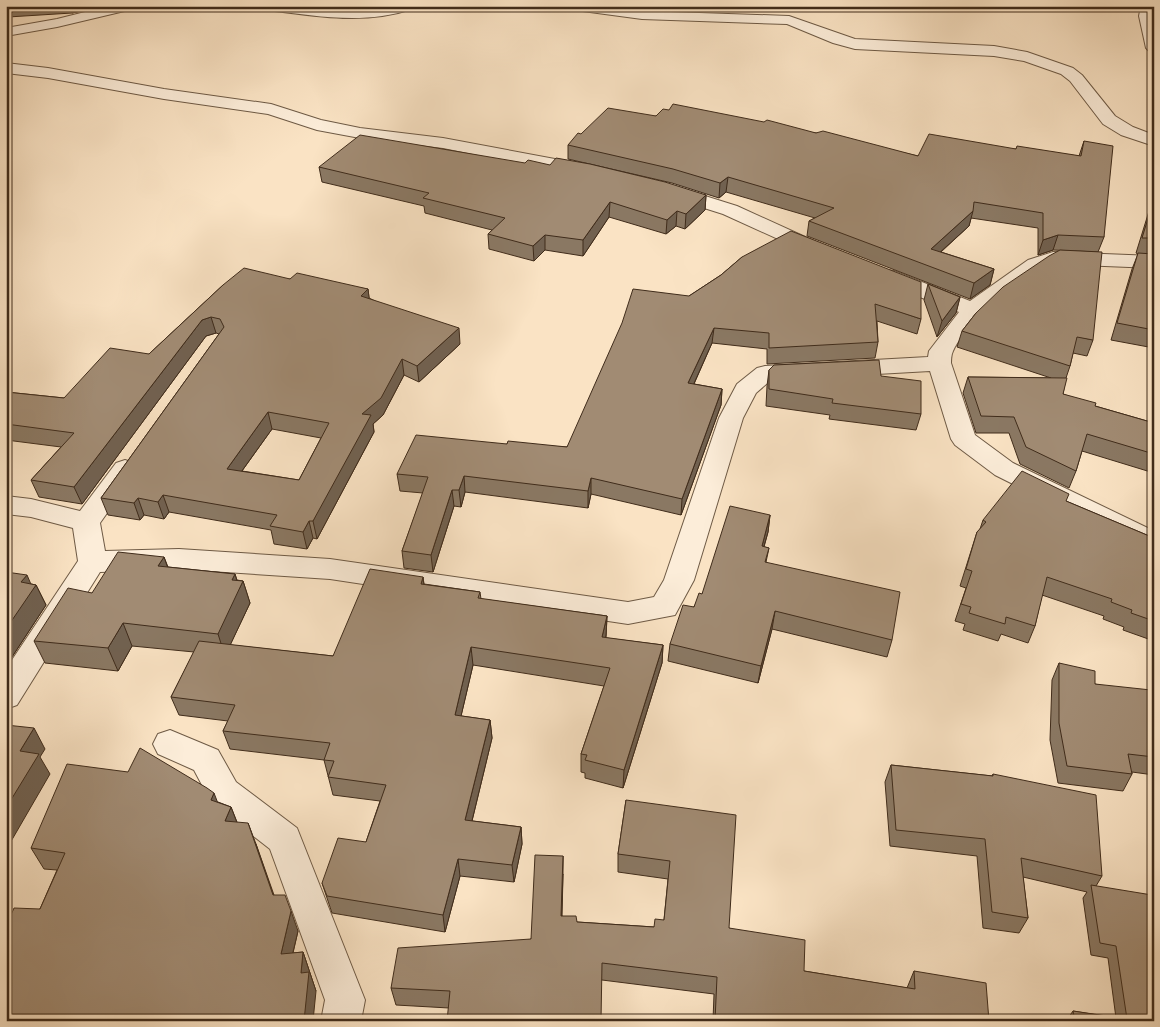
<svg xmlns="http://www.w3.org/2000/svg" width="1160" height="1027" viewBox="0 0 1160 1027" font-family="'Libre Caslon Text',serif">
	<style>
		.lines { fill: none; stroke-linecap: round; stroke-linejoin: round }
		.minor-casing { stroke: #6e5a45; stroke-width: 2 }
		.minor { fill: #fcedd9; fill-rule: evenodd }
		.wall { fill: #8a7863; stroke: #402c1b; fill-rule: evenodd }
		.shaded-wall { fill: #716150; stroke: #402c1b }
		.building { fill: #a18b73; stroke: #402c1b; fill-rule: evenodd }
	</style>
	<rect width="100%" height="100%" fill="#fae3c4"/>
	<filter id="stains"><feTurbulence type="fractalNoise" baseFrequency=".004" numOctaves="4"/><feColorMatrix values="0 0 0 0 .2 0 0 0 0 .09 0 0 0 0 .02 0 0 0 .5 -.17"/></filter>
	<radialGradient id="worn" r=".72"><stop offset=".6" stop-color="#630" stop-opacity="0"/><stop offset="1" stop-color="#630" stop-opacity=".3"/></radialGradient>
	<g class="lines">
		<g class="minor-casing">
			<path id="minor" d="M109 6H135L133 9 57 27 6 36V28L57 19Z
				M261 6H305L356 10 392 6H414L412 9C364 25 317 16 268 10Z
				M568 6H609L642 11 789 16 855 39 994 46 1027 52 1073 68 1082 75 1115 116 1133 127 1154 135V146L1121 135 1103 124 1070 81 1061 74 1024 61 994 56 855 49 833 43 787 24 642 19 575 10Z
				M1141 6H1154V53L1149 51 1146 48 1139 16Z
				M6 63 48 68 164 89 271 104 321 120 360 128 443 138 587 165 594 167 596 171 594 175 587 177 443 148 360 138 317 130 268 114 164 99 48 78 6 73Z
				M670 185 737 206 825 246 828 250 825 254 818 256 811 254 723 214 663 195 660 191 663 187Z
				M1053 252 1154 256V268L1055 264C1027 274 964 324 953 351 951 355 951 360 951 363L975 435 1013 463 1154 531V553L1144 550 995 475 955 445 951 439 930 371 771 380 756 393 743 418 694 580 675 615 628 624 330 579 179 569 100 572 17 705 6 709V669L78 561 73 528 31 517 6 514V496L31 499 80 511 116 463 125 460 134 463 138 469 100 523 105 551 179 549 330 559 628 602 654 597 664 580 719 418 737 384 757 368 765 366 928 357 929 351 959 312 878 281 875 276 878 271 886 270 894 271 970 301 1028 260Z
				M170 730 218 750 236 782 297 828 365 1000 361 1021H321L325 1000 270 849 212 804 194 770 158 754 153 744 158 734Z"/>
		</g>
		<use href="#minor" class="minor"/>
	</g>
	<path class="wall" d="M6 6H92L91 9 72 13 8 17 6 11Z
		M656 116 816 133 918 156 1016 149 1079 156 1084 141 1104 237 1098 252 1053 250 1038 255V228L971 218 969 226 941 252 994 269 990 285 970 299 807 236 809 221 815 218 726 192 719 198 672 183 568 159V145L581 134Z
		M319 167 706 195 705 210 685 229 676 226 666 234 609 217 583 256 545 250 534 261 489 249 488 234 492 230 425 213 424 206 322 182Z
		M1154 195V348L1111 340 1132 269 1138 254 1136 253Z
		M742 257 921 319 917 334 877 321 878 342 875 358 767 364V349L712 343 694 384 722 389 721 405 681 515 591 494 588 508 465 492 461 507 454 506 433 572 404 568 402 551 423 493 400 491 397 474 507 444 567 447 689 296 721 275Z
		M290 279 368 289 369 298 460 344 419 382 404 375 383 415 373 424 374 432 317 539 313 538 307 549 274 544 271 530 169 512 164 519 144 515 140 520 108 515 101 498 219 334 216 333 206 336 82 504 39 497 31 480 61 447 6 440V392L64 398 149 354 223 285ZM272 429 321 438 299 480 242 471Z
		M928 284 960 297 956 313 937 337 924 300Z
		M976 313 1093 340 1087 356 1073 353 1070 366 1066 378 1063 394 1095 406 1154 423V473L1082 451 1076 471 1069 488 1020 464 1009 433H976L963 393 968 377 1051 378 957 347 962 331Z
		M769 370 881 376 921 414 916 430 829 419 830 415 766 406 767 386Z
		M1066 501 1154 538V641L1123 630 1124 627 1103 619 1104 616 1042 595 1035 626 1028 643 1001 634 998 641 963 630 965 624 955 621 966 588 960 586 977 532 980 529 983 520Z
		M770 515 768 532 764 547 769 548 766 562 892 640 887 657 772 629 758 683 668 661 670 644 702 594Z
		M164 557 168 567 235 574 237 580 243 581 250 603 230 645 333 656 423 577 424 584 480 592 481 599 607 616 606 638 663 645 662 663 623 788 585 778V773L581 772V754L604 686 473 665 461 716 490 720 492 738 472 821 521 827 522 844 514 882 460 876 445 932 332 913 322 883 366 842 380 801 333 795 324 760 230 749 223 731 228 721 179 715 171 697 194 652 132 646 118 671 45 663 34 641 92 593Z
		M6 572 31 584 36 585 46 605 10 660 7 659 6 660Z
		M1059 663 1095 684 1154 698V775L1132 772V774L1123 791 1058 783 1050 740 1052 680Z
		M891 765 992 776 993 774 1102 876 1096 886 1154 1021H1066L1073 1011 1116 1018 1108 958 1091 955 1083 898 1087 892 1023 877 1028 918 1019 933 983 928 977 856 890 846 885 782Z
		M626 800 729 928 804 971 907 988 914 971 989 1021H713L714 994 602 980 449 1008 396 1005 391 988 531 939 563 874 562 916 577 922 654 927 664 920 668 879 618 872V854Z
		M218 802 231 807 237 822 256 844 274 895 298 931 293 953 303 952 316 991 8 922 40 909 57 870 44 869 31 848Z
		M1154 846V860L1152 849Z"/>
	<path class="shaded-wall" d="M70 6H92L91 9 72 13Z
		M728 177 726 192 719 198 720 183Z
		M706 195 705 210 685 229 686 214Z
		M610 202 609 217 583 256V240Z
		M677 211 676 226 666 234 667 220Z
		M973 211 969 226 927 264 931 249Z
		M545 235V250L534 261 533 246Z
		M1058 235 1053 250 1038 255 1043 240Z
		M994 269 990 285 970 299 974 283Z
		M368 289 370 305 361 296Z
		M960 297 956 313 937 337 942 321Z
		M211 317 216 333 206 336 82 504 74 487 202 320Z
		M459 328 460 344 419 382 417 366Z
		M714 328 712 343 687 399 688 383Z
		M402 359 404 375 383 415 373 424 374 432 317 539 313 521 362 414Z
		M722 389 721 405 681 515 682 499Z
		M268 412 272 429 231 486 227 469Z
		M464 476 465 492 461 507 459 490Z
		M591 478V494L588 508V491Z
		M452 490 454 506 433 572 431 555Z
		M163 495 169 512 164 519 158 502Z
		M138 498 144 515 140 520 134 503Z
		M770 515 768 532 759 563 762 546Z
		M309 521 313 538 307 549 303 532Z
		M164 557 172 580 158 566Z
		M235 574 239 589 243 581 250 603 225 656 218 634 232 580Z
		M27 575 33 589 36 585 46 605 10 660 6 652V629L21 582Z
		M423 577 425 595 421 584Z
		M775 611 772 629 758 683 761 666Z
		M607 616 606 635 602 655V637Z
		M123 623 132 646 118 671 108 648Z
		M663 645 662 663 623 788 624 770Z
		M471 647 473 665 457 733 455 715Z
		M490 720 492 738 468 837 465 820Z
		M34 728 45 749 40 757 50 774 6 850V808L20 751Z
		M214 793 222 814 211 800Z
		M231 807 239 828 225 821Z
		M248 823 256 844 280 915 273 895Z
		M521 827 522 844 514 882 512 865Z
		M563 856V874L561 933V916Z
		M458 859 460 876 445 932 443 915Z
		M291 911 298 931 288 973 281 954Z
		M303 952 316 991 313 1021H304L301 973Z"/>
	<path class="building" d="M673 104 764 122 767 120 816 133 823 131 918 156 929 134 1016 149 1017 146 1081 156 1084 141 1113 146 1104 237 1058 235 1043 240V213L974 202 973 211 931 249 994 269 974 283 809 221 834 208 728 177 720 183 673 169 568 145 578 133 581 134 608 108 656 116 663 109 669 110Z
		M360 135 525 163 528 160 550 165 556 158 590 164 665 182 706 195 686 214 677 211 667 220 610 202 583 240 545 235 533 246 488 234 505 218 423 198 429 193 319 167Z
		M1154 199V238H1142Z
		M791 231 921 282V319L875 304 878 342 769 348V333L714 328 688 383 722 389 682 499 591 478 588 491 464 476 459 490H452L431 555 402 551 428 477 397 474 416 435 507 444 508 441 567 447 622 323 633 289 689 296 721 275 742 257Z
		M1060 250 1102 252 1093 340 1077 337 1070 366 962 331 976 313 1003 287 1049 256Z
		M1138 253 1154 254V330L1117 323Z
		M244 268 290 279 297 273 368 289 361 296 459 328 417 366 402 359 381 398 362 414 371 415 313 521H309L303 532 270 526 277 515 163 495 158 502 138 498 134 503 101 498 224 327 220 319 211 317 202 320 74 487 31 480 74 433 6 424V392L64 398 110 348 149 354 223 285ZM268 412 329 423 299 480 227 469Z
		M928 284 960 297 942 321Z
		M879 360 881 376 921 381V414L832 403 833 399 769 389V370L774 365Z
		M968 377 1067 378 1063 394 1096 403 1095 406 1154 423V454L1087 434 1076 471 1026 447 1014 417 981 416Z
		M1022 471 1069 494 1066 501 1154 538V621L1131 613 1132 610 1111 602 1112 599 1047 577 1035 626 1006 617 1005 624 969 613 971 607 961 604 972 571 966 569 977 532 986 522 983 520Z
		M730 506 770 515 762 546 769 548 765 562 900 592 892 640 775 611 761 666 670 644 683 605 694 607 699 593 702 594Z
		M118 552 164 557 158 566 235 574 232 580 243 581 218 634 123 623 108 648 34 641 68 588 92 593Z
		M370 569 423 577 421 584 480 592 478 598 607 616 602 637 663 645 624 770 585 760 587 755 581 754 610 668 471 647 455 715 490 720 465 820 521 827 512 865 458 859 443 915 327 896 322 883 338 838 366 842 386 785 328 777 334 761 324 760 330 743 223 731 235 705 171 697 199 641 333 656Z
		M6 572 27 575 21 582 36 585 6 629Z
		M1059 663 1095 671V684L1151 690 1154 698V757L1128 754 1132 774 1067 766 1059 723Z
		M6 725 34 728 20 751 39 754 6 808Z
		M140 748 207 788 214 793 211 800 231 807 225 821 248 823 273 895H285L291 911 281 954 303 952 301 973 309 972 304 1021H6V922H8L14 908 40 909 65 853 31 848 67 764 128 772Z
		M891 765 993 776V774L1096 795 1102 876 1021 858 1028 918 992 912 985 839 896 830Z
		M626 800 736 815 729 928 805 940 804 971 915 989 914 971 986 983 989 1021H715L717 977 602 963 601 1021H447L450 991 391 988 398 948 531 939 535 855 563 856 561 916H576L577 922 654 927 655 919 664 920 670 861 618 854Z
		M1091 885 1152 895 1154 906V1021H1075L1073 1011 1127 1019 1116 946 1100 943Z"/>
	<rect width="1160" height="1027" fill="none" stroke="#fae3c4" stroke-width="25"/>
	<rect x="8" y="8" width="1145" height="1012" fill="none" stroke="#402c1b" stroke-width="2.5"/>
	<rect x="12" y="12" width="1135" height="1002" fill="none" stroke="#402c1b"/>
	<rect width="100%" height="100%" filter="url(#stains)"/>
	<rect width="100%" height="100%" fill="url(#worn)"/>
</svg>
